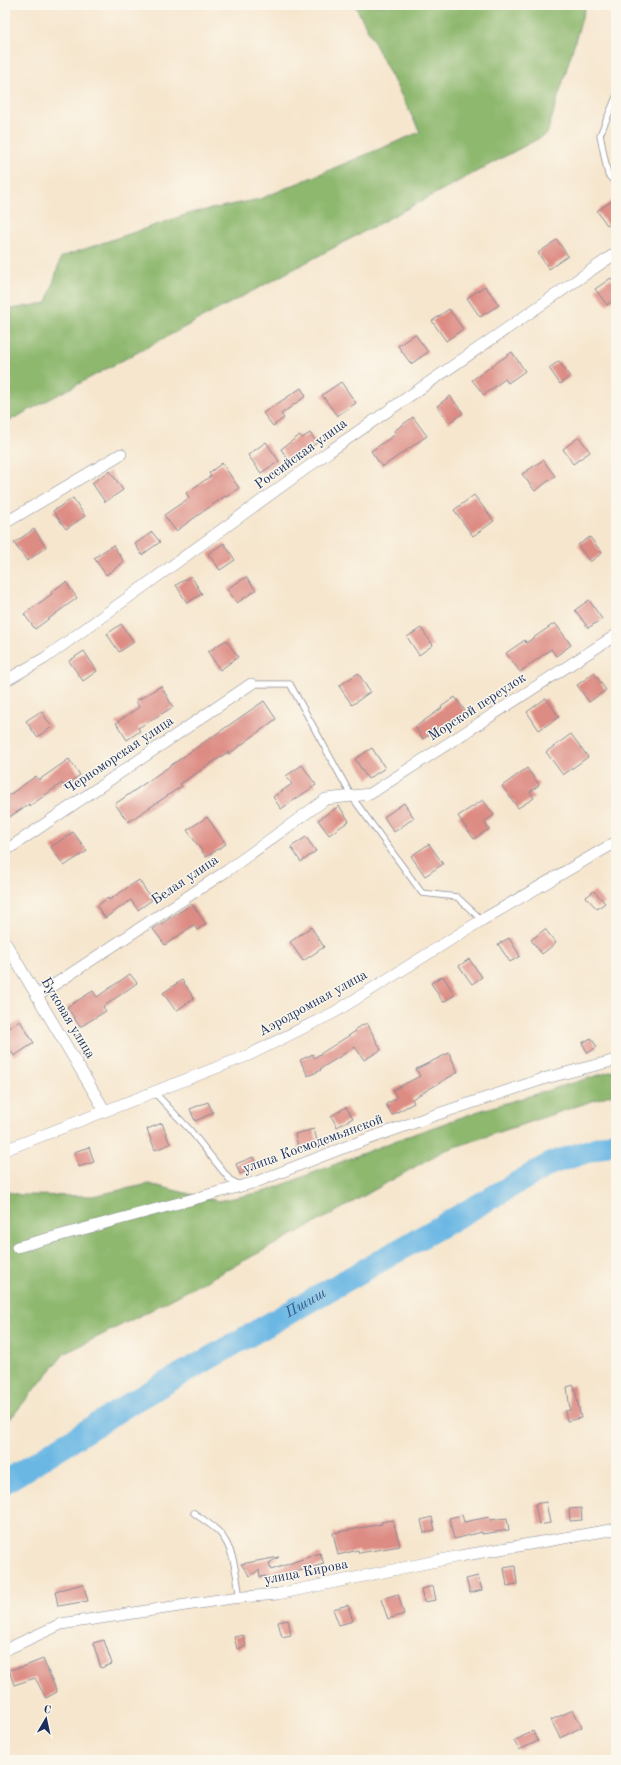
<svg xmlns="http://www.w3.org/2000/svg" width="621" height="1765" viewBox="0 0 621 1765" font-family="'Old Standard TT',serif">
	<style>
		.forest { fill: #8eb86e; stroke: #547466 }
		.lines { fill: none; stroke-linecap: round; stroke-linejoin: round }
		.river { stroke: #6ab7e4; stroke-width: 23 }
		.building { fill: #dd8c84 }
		.lane-casing { stroke: #888a96; stroke-width: 7 }
		.street-casing { stroke: #888a96; stroke-width: 12 }
		.lane { stroke: #fff; stroke-width: 5.5 }
		.street { stroke: #fff; stroke-width: 11 }
		.labels { text-anchor: middle; dominant-baseline: central; stroke-width: 3; stroke-linejoin: round; paint-order: stroke }
		.street-label { font-size: 14px; fill: #1b2f5e; stroke: #fbf7ec }
		.water-label { font-size: 15px; font-style: italic; fill: #335886; stroke: #fbf7ec }
	</style>
	<rect width="100%" height="100%" fill="#fbf7ec"/>
	<filter id="ink" filterUnits="userSpaceOnUse"><feTurbulence type="fractalNoise" baseFrequency=".025" numOctaves="2"/><feDisplacementMap in="SourceGraphic" scale="8" xChannelSelector="R" yChannelSelector="G"/><feConvolveMatrix kernelMatrix="1 2 1 2 8 2 1 2 1" color-interpolation-filters="sRGB"/></filter>
	<filter id="wash" filterUnits="userSpaceOnUse"><feTurbulence type="fractalNoise" baseFrequency=".012" numOctaves="4" result="noise"/><feDisplacementMap in="SourceGraphic" scale="16" xChannelSelector="R" yChannelSelector="G"/><feGaussianBlur stdDeviation="0.9" result="paint"/><feColorMatrix in="noise" values="0 0 0 0 0 0 0 0 0 0 0 0 0 0 0 0 0 1.4 0 .05"/><feComposite in="paint" operator="in"/></filter>
	<g filter="url(#wash)">
		<rect width="100%" height="100%" fill="#f6e6ce"/>
		<path class="forest" d="M355 5H586L547 134 5 423V310L47 303 61 257 191 213 260 199 420 132Z
			M616 1070V1093L443 1151 330 1215 151 1310 64 1354 5 1425V1193L9 1192 20 1195 92 1196 149 1184 218 1201 267 1191 397 1140 479 1111Z"/>
		<g class="lines">
			<path class="river" id="s1" d="M5 1482 134 1401 552 1163 616 1142"/>
		</g>
		<g id="blocks">
			<path class="building" d="M616 198V219L607 225 597 211Z
				M557 240 568 256 549 269 538 253Z
				M611 278 616 285V298L607 305 595 289Z
				M485 286 499 305 480 317 467 298Z
				M449 309 463 329 446 341 432 321Z
				M415 334 428 352 411 364 398 346Z
				M512 352 525 371 508 383 505 379 484 395 472 380Z
				M559 361 570 377 560 384 549 368Z
				M341 382 356 403 337 416 322 395Z
				M301 388 306 396 281 414 284 418 273 426 263 413Z
				M450 396 463 413 449 423 437 406Z
				M413 417 427 436 382 467 371 451 396 434 394 431Z
				M310 433 317 443 289 461 281 449 300 435 302 438Z
				M579 437 590 452 573 464 563 449Z
				M266 442 279 461 261 473 248 455Z
				M543 460 555 476 535 491 522 474Z
				M222 463 239 488 226 497 225 496 176 531 164 515 189 498 186 493 211 476 209 473Z
				M110 471 123 490 105 502 92 483Z
				M474 495 494 521 473 536 454 510Z
				M73 498 85 516 66 529 53 511Z
				M34 529 46 547 27 561 14 543Z
				M152 532 160 542 142 555 135 544Z
				M590 537 602 553 590 562 578 545Z
				M224 543 235 560 220 570 208 554Z
				M113 545 124 562 106 575 94 558Z
				M191 576 202 594 187 603 176 585Z
				M246 577 256 590 237 603 227 589Z
				M66 582 77 598 35 629 24 614 52 594 51 592Z
				M589 600 602 619 588 628 575 610Z
				M555 623 571 645 556 656 551 649 520 672 506 653 525 640 526 643Z
				M121 624 134 642 119 652 107 634Z
				M421 628 433 645 419 655 407 637Z
				M226 640 238 657 220 670 208 652Z
				M84 651 97 671 83 681 69 661Z
				M358 673 370 692 352 705 339 686Z
				M594 673 606 690 589 702 577 685Z
				M161 686 173 707 138 728 140 731 127 740 116 723 139 707 136 701Z
				M455 697 468 715 454 725 451 720 423 739 415 727 442 708 441 707Z
				M546 698 559 717 539 730 527 712Z
				M264 701 276 719 229 754 228 752 180 784 182 786 128 822 115 804Z
				M41 711 52 727 37 737 26 721Z
				M571 734 588 757 563 775 546 752Z
				M372 748 385 768 368 779 355 759Z
				M69 759 80 775 64 786 62 783 30 806 29 804 5 820V798L36 776 39 780Z
				M302 765 316 785 281 809 273 797 292 784 286 776Z
				M527 768 539 785 530 792 534 798 518 808 502 786Z
				M483 800 494 815 484 822 489 829 474 839 458 816Z
				M404 803 414 818 394 832 384 817Z
				M339 806 349 821 329 835 318 820Z
				M207 817 226 844 206 857 187 830Z
				M73 832 87 851 64 866 51 847Z
				M306 837 316 851 301 862 291 847Z
				M429 844 443 864 425 876 411 856Z
				M139 880 152 900 138 910 131 900 105 918 97 906 108 898 109 900Z
				M594 891 605 903 597 909 586 897Z
				M192 904 206 924 197 930 194 925 165 945 153 929Z
				M311 927 324 947 303 961 290 942Z
				M545 929 556 943 542 954 531 940Z
				M509 938 520 956 510 962 498 944Z
				M469 959 482 977 472 984 459 966Z
				M130 974 137 983 103 1007 106 1011 80 1027 67 1007 93 991 97 997Z
				M443 976 455 995 443 1002 431 983Z
				M182 980 194 998 176 1011 163 993Z
				M20 1021 34 1043 14 1056 5 1042V1030Z
				M367 1023 381 1050 364 1060 355 1047 320 1069 321 1070 308 1076 300 1060 313 1054 314 1058 356 1031 355 1029Z
				M591 1038 597 1047 588 1053 582 1043Z
				M449 1053 458 1072 412 1099 414 1103 392 1115 386 1104 397 1098 393 1090 420 1076 416 1069Z
				M208 1102 213 1113 195 1121 190 1109Z
				M346 1107 353 1118 337 1127 331 1116Z
				M162 1123 170 1144 155 1150 147 1129Z
				M314 1129 318 1145 299 1150 295 1134Z
				M89 1147 94 1162 79 1167 74 1152Z
				M253 1157 257 1167 240 1174 236 1164Z
				M574 1385 581 1418 567 1421 565 1411 570 1410 567 1387Z
				M546 1502 550 1523 539 1525 535 1504Z
				M581 1508 582 1520 570 1521 569 1509Z
				M462 1515 464 1522 489 1517 490 1520 507 1518 509 1530 482 1534V1532L454 1539 449 1518Z
				M432 1517 435 1530 424 1533 421 1520Z
				M393 1520 400 1546 359 1553 358 1550 338 1555 333 1533 382 1524 381 1522Z
				M320 1553 324 1564 267 1580 266 1576 260 1577 259 1570 250 1576 241 1564 279 1557 269 1563 271 1570Z
				M515 1566 517 1584 507 1586 504 1568Z
				M478 1576 482 1590 470 1593 466 1579Z
				M83 1584 88 1601 58 1606 55 1591Z
				M433 1586 436 1600 424 1602 421 1589Z
				M398 1594 404 1614 388 1619 381 1599Z
				M348 1605 353 1621 339 1625 333 1609Z
				M288 1620 291 1635 282 1637 278 1622Z
				M243 1635 246 1646 237 1649 234 1637Z
				M104 1640 112 1664 101 1668 93 1643Z
				M43 1659 57 1692 46 1698 35 1678 14 1685 9 1670 20 1667V1668Z
				M573 1710 582 1727 560 1738 551 1720Z
				M533 1731 538 1741 519 1750 514 1741Z"/>
		</g>
	</g>
	<g filter="url(#ink)">
		<use href="#blocks" fill-opacity="0" stroke="#888a96" stroke-width="1"/>
		<g class="lines">
			<g class="lane-casing">
				<path id="lane" d="M616 97 600 135 608 175 616 183
					M251 684H290L352 797 422 893 457 897 482 920
					M154 1092 190 1130 230 1180 240 1185
					M194 1513C202 1519 212 1525 219 1532 235 1550 236 1575 240 1598"/>
			</g>
			<g class="street-casing">
				<path id="street" d="M5 523 121 454
					M5 681 45 658 330 451 616 253
					M5 851 251 684
					M5 942 105 1111
					M37 996 228 870 326 799 370 794 616 635
					M5 1150 249 1055 335 1012 482 920 616 842
					M17 1247 256 1182 343 1148 435 1115 546 1078 616 1060
					M5 1650 61 1624 232 1598 278 1594 460 1556 616 1529"/>
			</g>
			<use href="#lane" class="lane"/>
			<use href="#street" class="street"/>
		</g>
	</g>
	<g class="labels">
		<g class="street-label">
			<text transform="translate(301 454) rotate(-36)">Российская улица</text>
			<text transform="translate(477 707) rotate(-33)">Морской переулок</text>
			<text transform="translate(119 755) rotate(-34)">Черноморская улица</text>
			<text transform="translate(185 880) rotate(-34)">Белая улица</text>
			<text transform="translate(313 1003) rotate(-29)">Аэродромная улица</text>
			<text transform="translate(68 1018) rotate(59)">Буковая улица</text>
			<text transform="translate(313 1144) rotate(-20)">улица Космодемьянской</text>
			<text transform="translate(306 1572) rotate(-11)">улица Кирова</text>
		</g>
		<g class="water-label">
			<text stroke="none"><textPath href="#s1" startOffset="350">Пшиш</textPath></text>
		</g>
	</g>
	<rect width="621" height="1765" fill="none" stroke="#fbf7ec" stroke-width="20"/>
	<g transform="translate(46 1719) rotate(9)" stroke="#fbf7ec" stroke-width="3" paint-order="stroke">
	<path d="M0-3L7 15L0 10L-7 15Z" fill="#1b2f5e"/>
	<text y="-6" font-size="11" font-weight="bold" text-anchor="middle" fill="#1b2f5e">С</text>
	</g>
</svg>
